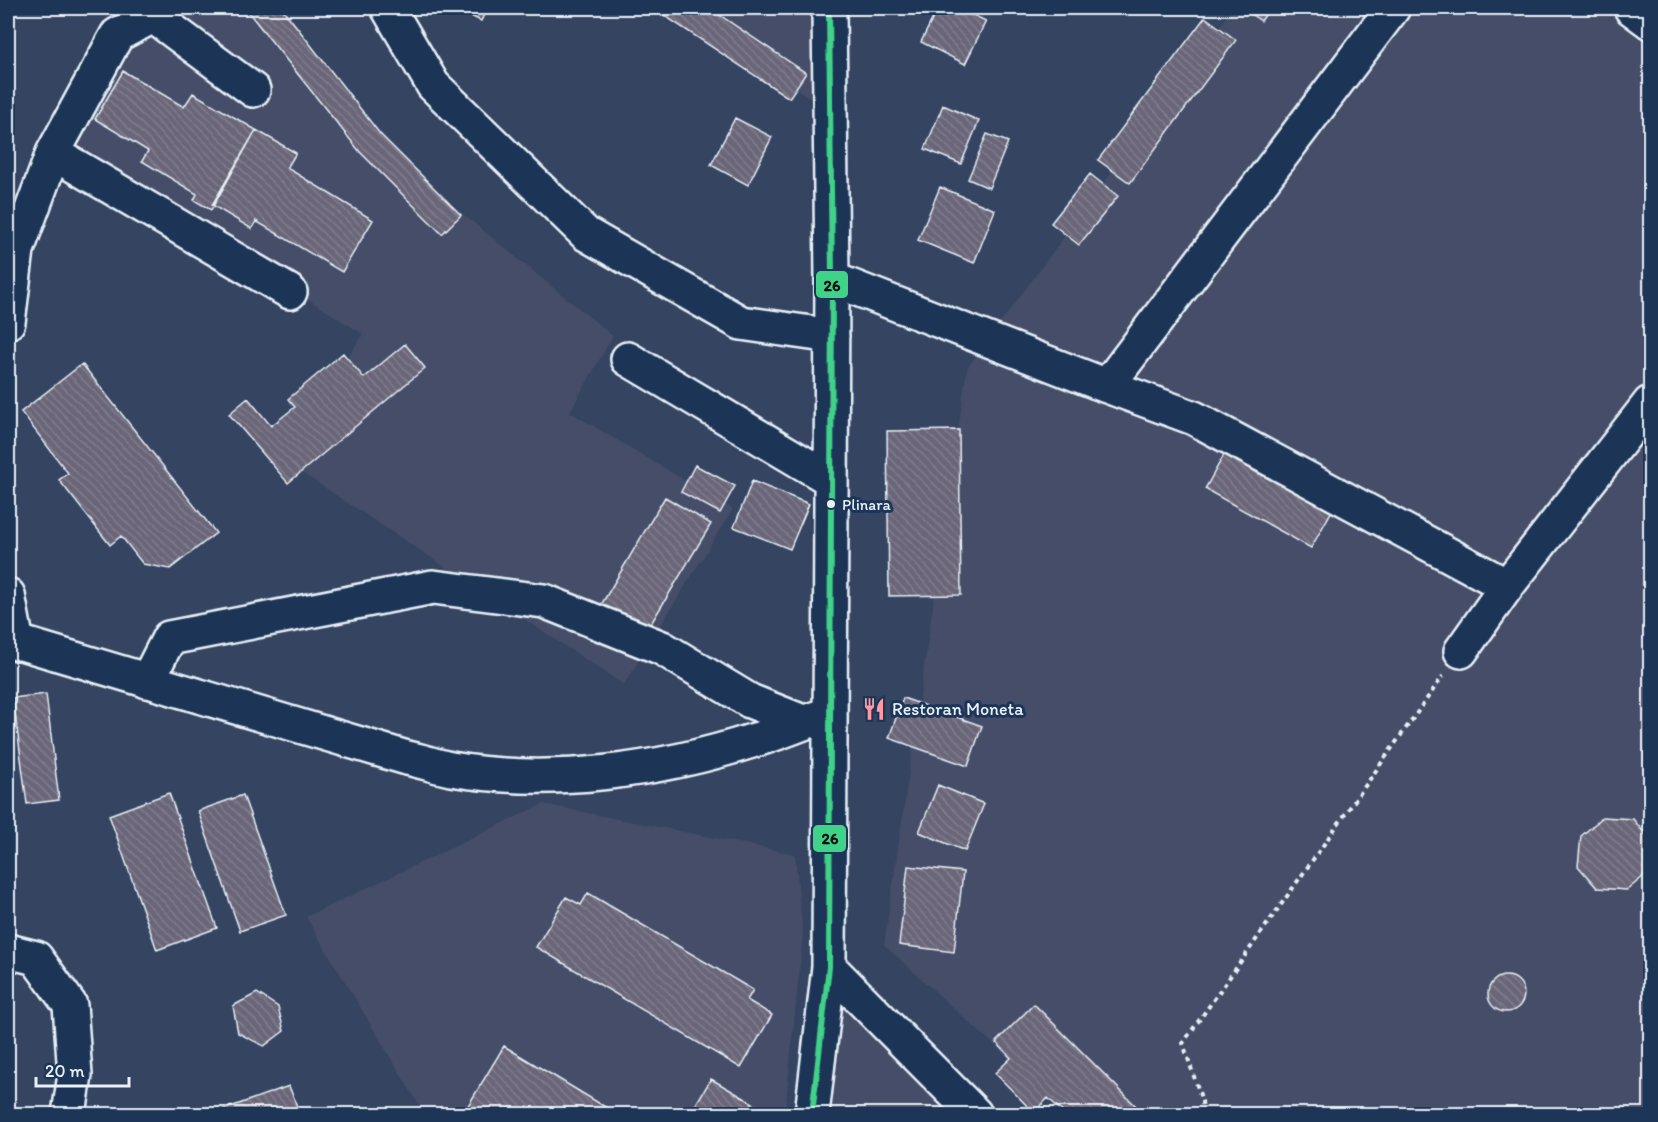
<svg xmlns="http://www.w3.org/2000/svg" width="1658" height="1122" viewBox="0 0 1658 1122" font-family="Itim,sans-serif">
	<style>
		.built { fill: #444e68 }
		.building { fill: url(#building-back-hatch); stroke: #e8f1f8; stroke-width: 1.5 }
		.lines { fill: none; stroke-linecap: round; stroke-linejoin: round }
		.minor-casing { stroke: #e8f1f8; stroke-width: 38 }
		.path { stroke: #e8f1f8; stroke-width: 4; stroke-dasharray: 4.5 4.5; stroke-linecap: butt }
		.minor { stroke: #1d3557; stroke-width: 33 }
		.bus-1-casing { stroke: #1d3557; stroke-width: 10 }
		.bus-1 { stroke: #40d288; stroke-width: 6 }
		.bus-dot { fill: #e8f1f8; stroke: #1d3557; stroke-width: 2 }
		.labels { text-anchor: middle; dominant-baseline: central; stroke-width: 6; stroke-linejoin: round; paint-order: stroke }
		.bus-label { font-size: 16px; fill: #e8f1f8; stroke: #1d3557; text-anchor: start }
		.poi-label { font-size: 18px; fill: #e8f1f8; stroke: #1d3557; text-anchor: start }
		.line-badge { stroke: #1d3557; stroke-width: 2 }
		.pale-badge-label { font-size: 16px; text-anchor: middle; font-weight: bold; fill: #111 }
	</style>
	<defs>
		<pattern id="building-back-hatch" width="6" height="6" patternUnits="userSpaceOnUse" patternTransform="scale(1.5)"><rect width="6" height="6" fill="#6b6679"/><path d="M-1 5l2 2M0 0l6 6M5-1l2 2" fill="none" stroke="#807c8d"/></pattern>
	</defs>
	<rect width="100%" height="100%" fill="#344461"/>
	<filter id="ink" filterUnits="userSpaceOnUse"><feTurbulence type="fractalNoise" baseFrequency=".0167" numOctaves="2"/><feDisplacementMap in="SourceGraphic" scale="12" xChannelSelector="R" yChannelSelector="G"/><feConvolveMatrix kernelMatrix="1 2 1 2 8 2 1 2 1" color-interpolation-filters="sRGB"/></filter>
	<g filter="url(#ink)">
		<path class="built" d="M133 8H284L394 158 613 336 570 412 733 509 624 685 281 459 363 334 52 138Z
			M680 8H835L836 116Z
			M1233 8H1650V1114H1070L884 945 967 368Z
			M543 804 795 854 803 934 785 1114H435L419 1105 306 917Z
			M829 967 975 1114H812Z"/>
		<path class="building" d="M245 8H282L380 134 461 215 442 234 360 152Z
			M454 8H487L481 21Z
			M653 8H709L806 73 789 98Z
			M938 8H958L986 21 965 64 921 42Z
			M1242 8H1270L1261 21Z
			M1205 17 1236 40 1130 183 1098 160Z
			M123 71 184 107 193 93 256 130 211 210 194 200 197 194 142 161 148 151 95 119Z
			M943 105 979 121 961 164 925 149Z
			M735 118 772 137 748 185 711 165Z
			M256 130 296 153 287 168 373 220 342 272 256 221 252 229 212 205Z
			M987 134 1008 142 989 188 968 179Z
			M1090 174 1118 196 1079 245 1051 223Z
			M940 187 995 210 974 263 918 240Z
			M405 344 425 368 288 483 229 414 248 398 271 426 295 407 288 399 343 353 364 378Z
			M82 364 216 533 170 569 143 564 121 536 110 545 59 480 68 473 21 412Z
			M959 430 961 595 889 596 887 431Z
			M1229 446 1335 505 1311 548 1205 489Z
			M695 465 735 486 720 513 681 492Z
			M752 481 809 504 790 549 734 527Z
			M665 497 711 524 646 632 601 605Z
			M46 694 59 800 27 804 13 698Z
			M903 698 982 726 968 766 889 738Z
			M938 785 984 804 965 851 919 832Z
			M169 793 217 928 157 950 109 815Z
			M243 795 286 915 240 931 198 811Z
			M1603 817 1633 819 1650 840V871L1627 890 1597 888 1578 866 1581 836Z
			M908 866 963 872 954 952 899 945Z
			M588 893 753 990 747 1000 772 1015 741 1068 536 947 566 897 581 905Z
			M1488 994a18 18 0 1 1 36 0a18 18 0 1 1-36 0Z
			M257 993 278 1007 284 1031 264 1046 238 1033 233 1006Z
			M1034 1004 1144 1114H1065L1048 1098 1034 1113 995 1073 1011 1058 996 1042Z
			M504 1046 617 1114H463Z
			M711 1079 753 1103 746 1114H690Z
			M289 1086 300 1114H211Z"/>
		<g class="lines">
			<g class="minor-casing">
				<path id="minor" d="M388 8 433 85 586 234 741 323 832 336
					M1631 8 1650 22
					M53 153 290 292
					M832 279 1107 386 1393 8
					M8 322 17 250 53 153 117 35 153 16 253 90
					M628 359 830 479
					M1107 386 1194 418 1507 586
					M8 595 17 643
					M8 639 407 758C422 761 436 766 451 769 551 786 659 771 755 740 780 733 804 722 828 714
					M1461 651 1507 586 1650 403
					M147 681 169 638 433 587 544 601 662 648 750 701 803 722
					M8 951 36 958 70 1005 75 1075 69 1114
					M829 967 975 1114
					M812 1114 829 967 832 279 829 8"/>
			</g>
			<path class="path" d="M1203 1114 1202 1101 1183 1043 1443 676"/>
			<use href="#minor" class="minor"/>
			<g class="bus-1-casing">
				<path id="bus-1" d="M812 1114 829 967 832 279 829 8"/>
			</g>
			<use href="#bus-1" class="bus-1"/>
		</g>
	</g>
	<defs>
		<g id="restaurant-bare" transform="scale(1.8)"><path d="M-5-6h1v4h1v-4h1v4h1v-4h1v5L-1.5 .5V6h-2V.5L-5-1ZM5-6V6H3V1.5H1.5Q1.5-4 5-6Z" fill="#ff9aa2" stroke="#1d3557" stroke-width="2.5" paint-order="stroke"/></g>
	</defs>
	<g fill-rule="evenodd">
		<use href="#restaurant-bare" x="874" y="709"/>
	</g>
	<circle class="bus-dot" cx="831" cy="504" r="5"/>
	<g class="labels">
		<g class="bus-label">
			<text x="842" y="504">Plinara</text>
		</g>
		<g class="poi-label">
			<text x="892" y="709">Restoran Moneta</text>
		</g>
	</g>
	<g class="line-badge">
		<rect x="815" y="270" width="34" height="29" rx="6" fill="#40d288"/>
		<rect x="812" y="824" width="35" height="29" rx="6" fill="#40d288"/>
	</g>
	<g class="pale-badge-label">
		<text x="832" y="291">26</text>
		<text x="830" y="844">26</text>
	</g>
	<rect width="1658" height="1122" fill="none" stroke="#1d3557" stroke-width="30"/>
	<rect x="15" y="15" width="1628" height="1092" fill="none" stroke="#e8f1f8" stroke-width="2" filter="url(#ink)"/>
	<path d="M36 1077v9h93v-9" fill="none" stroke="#e8f1f8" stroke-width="3"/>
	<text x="45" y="1077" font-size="18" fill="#e8f1f8" stroke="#1d3557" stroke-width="4.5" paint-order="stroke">20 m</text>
</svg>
